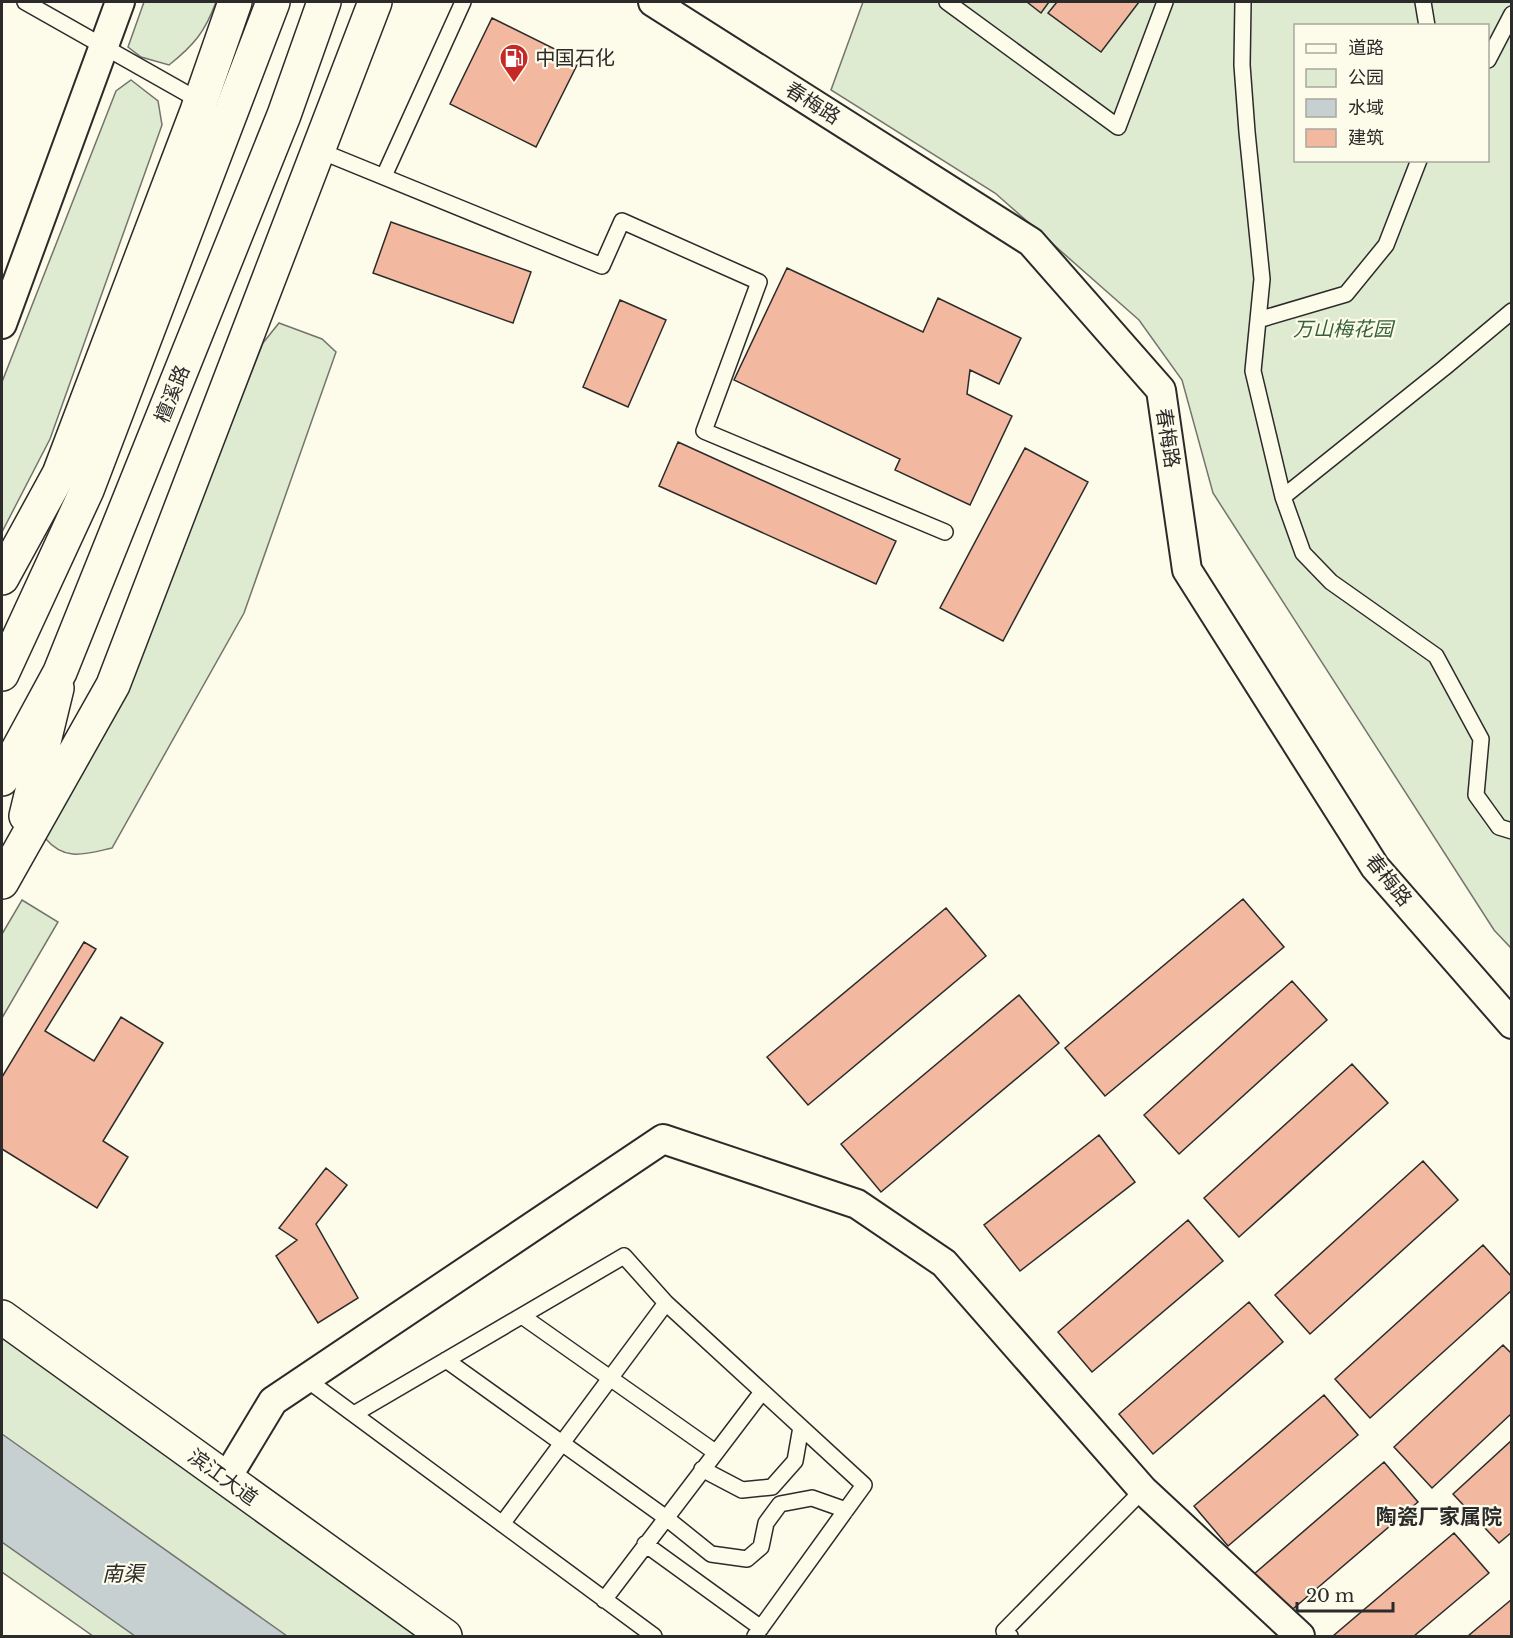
<svg xmlns="http://www.w3.org/2000/svg" width="1513" height="1638" viewBox="0 0 1513 1638" font-family="'Libre Baskerville','Noto Sans SC',serif">
	<style>
		.green { fill: #deebd1; stroke: #74746e; stroke-width: 1.5; fill-rule: evenodd }
		.water { fill: #c7d0d0; stroke: #74746e; stroke-width: 1.5 }
		.building { fill: #f2b8a0; stroke: #2b2b2b; stroke-width: 1.5 }
		.lines { fill: none; stroke-linecap: round; stroke-linejoin: round }
		.service-casing { stroke: #2b2b2b; stroke-width: 18 }
		.minor-casing { stroke: #2b2b2b; stroke-width: 32 }
		.tertiary-casing { stroke: #2b2b2b; stroke-width: 36 }
		.primary-casing { stroke: #2b2b2b; stroke-width: 36 }
		.service { stroke: #fdfbea; stroke-width: 15 }
		.minor { stroke: #fdfbea; stroke-width: 28 }
		.tertiary { stroke: #fdfbea; stroke-width: 33 }
		.primary { stroke: #fdfbea; stroke-width: 33 }
		.labels { text-anchor: middle; dominant-baseline: central; stroke-width: 4.5; stroke-linejoin: round; paint-order: stroke }
		.poi-label { font-size: 20px; fill: #2b2b2b; stroke: #fdfbea; text-anchor: start }
		.street-label { font-size: 20px; fill: #2b2b2b; stroke: #fdfbea }
		.park-label { font-size: 20px; font-style: italic; fill: #34623c; stroke: #fdfbea }
		.neighbourhood-label { font-size: 21px; font-weight: bold; fill: #2b2b2b; stroke: #fdfbea }
		.water-label { font-size: 21px; font-style: italic; fill: #2b2b2b; stroke: #fdfbea }
	</style>
	<rect width="100%" height="100%" fill="#fdfbea"/>
	<path class="green" d="M144 2H216C205 32 194 45 169 65L141 57 128 47Z
		M863 2H1511V948L1494 930 1213 493 1182 380 1139 320 995 193 831 90ZM1296 26H1488V160H1296Z
		M131 80 158 101 162 125 50 439 2 532V382L116 91Z
		M279 323 322 339 336 352 244 613 112 848C85 854 65 862 45 838L129 682 263 343Z
		M22 900 58 922 2 1018V934Z
		M2 1317 445 1636H93L2 1572Z"/>
	<path class="water" d="M2 1434 287 1636H135L2 1542Z"/>
	<path class="building" d="M1027 2H1049L1041 13Z
		M1057 2H1139L1101 52 1048 13Z
		M492 18 579 61 536 147 450 104Z
		M391 222 531 272 513 323 373 273Z
		M787 268 923 332 938 298 1021 338 999 384 970 370 967 394 1012 416 970 505 895 470 900 459 734 380Z
		M620 300 666 320 628 407 583 387Z
		M678 442 896 541 876 584 659 486Z
		M1025 448 1088 482 1003 641 940 608Z
		M1243 899 1284 947 1105 1096 1065 1048Z
		M946 908 986 956 808 1105 767 1057Z
		M84 942 96 949 45 1031 94 1061 121 1017 163 1043 103 1141 128 1157 97 1208 2 1149V1077Z
		M1292 981 1327 1020 1179 1154 1144 1115Z
		M1019 995 1059 1043 881 1192 841 1144Z
		M1352 1064 1388 1103 1239 1237 1204 1198Z
		M1099 1135 1135 1182 1020 1271 984 1225Z
		M1423 1161 1458 1200 1310 1334 1275 1295Z
		M326 1168 347 1185 316 1224 358 1298 318 1323 276 1256 297 1240 279 1228Z
		M1188 1220 1223 1261 1092 1372 1058 1332Z
		M1483 1245 1512 1277V1290L1370 1418 1335 1379Z
		M1249 1302 1283 1342 1153 1454 1119 1414Z
		M1503 1345 1512 1354V1413L1432 1488 1394 1447Z
		M1324 1395 1358 1435 1228 1546 1194 1506Z
		M1512 1440V1532L1499 1543 1453 1494Z
		M1384 1462 1418 1502 1287 1614 1254 1574Z
		M1454 1533 1489 1573 1414 1636H1333Z
		M1512 1599V1636H1468Z"/>
	<g class="lines">
		<g class="service-casing">
			<path id="service" d="M25 2 200 101
				M947 2 1118 127 1165 2
				M1243 2 1242 65 1247 132 1262 279 1253 371 1283 497 1303 553 1331 582 1436 656 1481 739 1476 795 1499 827 1512 831
				M1423 2 1427 26
				M1488 60 1512 14
				M318 150 602 266 622 221 759 282 704 431 945 532
				M384 176 463 2
				M1258 320 1346 294 1386 245 1419 160
				M1283 497 1444 368 1512 311
				M522 1316 715 1452
				M446 1360 665 1517 711 1554 747 1559 761 1547 766 1523 780 1504 812 1498 846 1510
				M306 1379 654 1636
				M354 1414 624 1256 666 1303
				M702 1469 742 1490 772 1487 795 1461 801 1427
				M502 1524 666 1303 864 1485 755 1636
				M645 1544 761 1628
				M604 1600 762 1392
				M1010 1636 1004 1631 1143 1490"/>
		</g>
		<g class="minor-casing">
			<path id="minor" d="M653 2 1031 242 1161 390 1187 570 1375 867 1512 1024
				M2 324 120 2
				M226 1479 273 1401 663 1139 857 1204 944 1263 1143 1490 1300 1636"/>
		</g>
		<g class="tertiary-casing">
			<path id="tertiary" d="M2 578 59 474 197 111 235 2
				M26 816 57 688
				M2 882 113 685 375 2
				M2 1317 445 1636"/>
		</g>
		<g class="primary-casing">
			<path id="primary" d="M2 674 87 490 273 2
				M2 779 60 672 284 115 324 2"/>
		</g>
		<use href="#service" class="service"/>
		<use href="#minor" class="minor"/>
		<use href="#tertiary" class="tertiary"/>
		<use href="#primary" class="primary"/>
	</g>
	<defs>
		<g id="fuel-pin" transform="scale(1.5)"><path d="M0 17L-7.5 6A9.5 9.5 0 1 1 7.5 6Z" fill="#c62828" stroke="#fdfbea"/><path d="M-5.5-6h7V0h2V4h1.3V-2.5L3-4.5l.8-.8L6-3V5H2.5V1h-1V6h-7ZM-4.2-4.7v3.2H.2V-4.7Z" fill="#fff"/></g>
	</defs>
	<g fill-rule="evenodd">
		<use href="#fuel-pin" x="514" y="58"/>
	</g>
	<g class="labels">
		<g class="poi-label">
			<text x="535" y="58">中国石化</text>
		</g>
		<g class="street-label">
			<text transform="translate(813 103) rotate(32)">春梅路</text>
			<text transform="translate(172 394) rotate(-68)">檀溪路</text>
			<text transform="translate(1168 438) rotate(81)">春梅路</text>
			<text transform="translate(1389 880) rotate(51)">春梅路</text>
			<text transform="translate(223 1477) rotate(36)">滨江大道</text>
		</g>
		<g class="park-label">
			<text x="1343" y="329">万山梅花园</text>
		</g>
		<g class="neighbourhood-label">
			<text x="1439" y="1517">陶瓷厂家属院</text>
		</g>
		<g class="water-label">
			<text x="123" y="1574">南渠</text>
		</g>
	</g>
	<rect width="1513" height="1638" fill="none" stroke="#2b2b2b" stroke-width="6"/>
	<rect x="1294" y="24" width="195" height="138" fill="#fdfbea" stroke="#a9a89e" stroke-width="1.5"/>
	<rect x="1306" y="44" width="30" height="9" fill="#fdfbea" stroke="#a9a89e" stroke-width="1.5"/>
	<text x="1348" y="54" font-size="18" fill="#2b2b2b">道路</text>
	<rect x="1306" y="69" width="30" height="18" fill="#deebd1" stroke="#a9a89e" stroke-width="1.5"/>
	<text x="1348" y="84" font-size="18" fill="#2b2b2b">公园</text>
	<rect x="1306" y="99" width="30" height="18" fill="#c7d0d0" stroke="#a9a89e" stroke-width="1.5"/>
	<text x="1348" y="114" font-size="18" fill="#2b2b2b">水域</text>
	<rect x="1306" y="129" width="30" height="18" fill="#f2b8a0" stroke="#a9a89e" stroke-width="1.5"/>
	<text x="1348" y="144" font-size="18" fill="#2b2b2b">建筑</text>
	<path d="M1297 1602v9h96v-9" fill="none" stroke="#2b2b2b" stroke-width="3"/>
	<text x="1306" y="1602" font-size="18" fill="#2b2b2b" stroke="#fdfbea" stroke-width="4.5" paint-order="stroke">20 m</text>
</svg>
